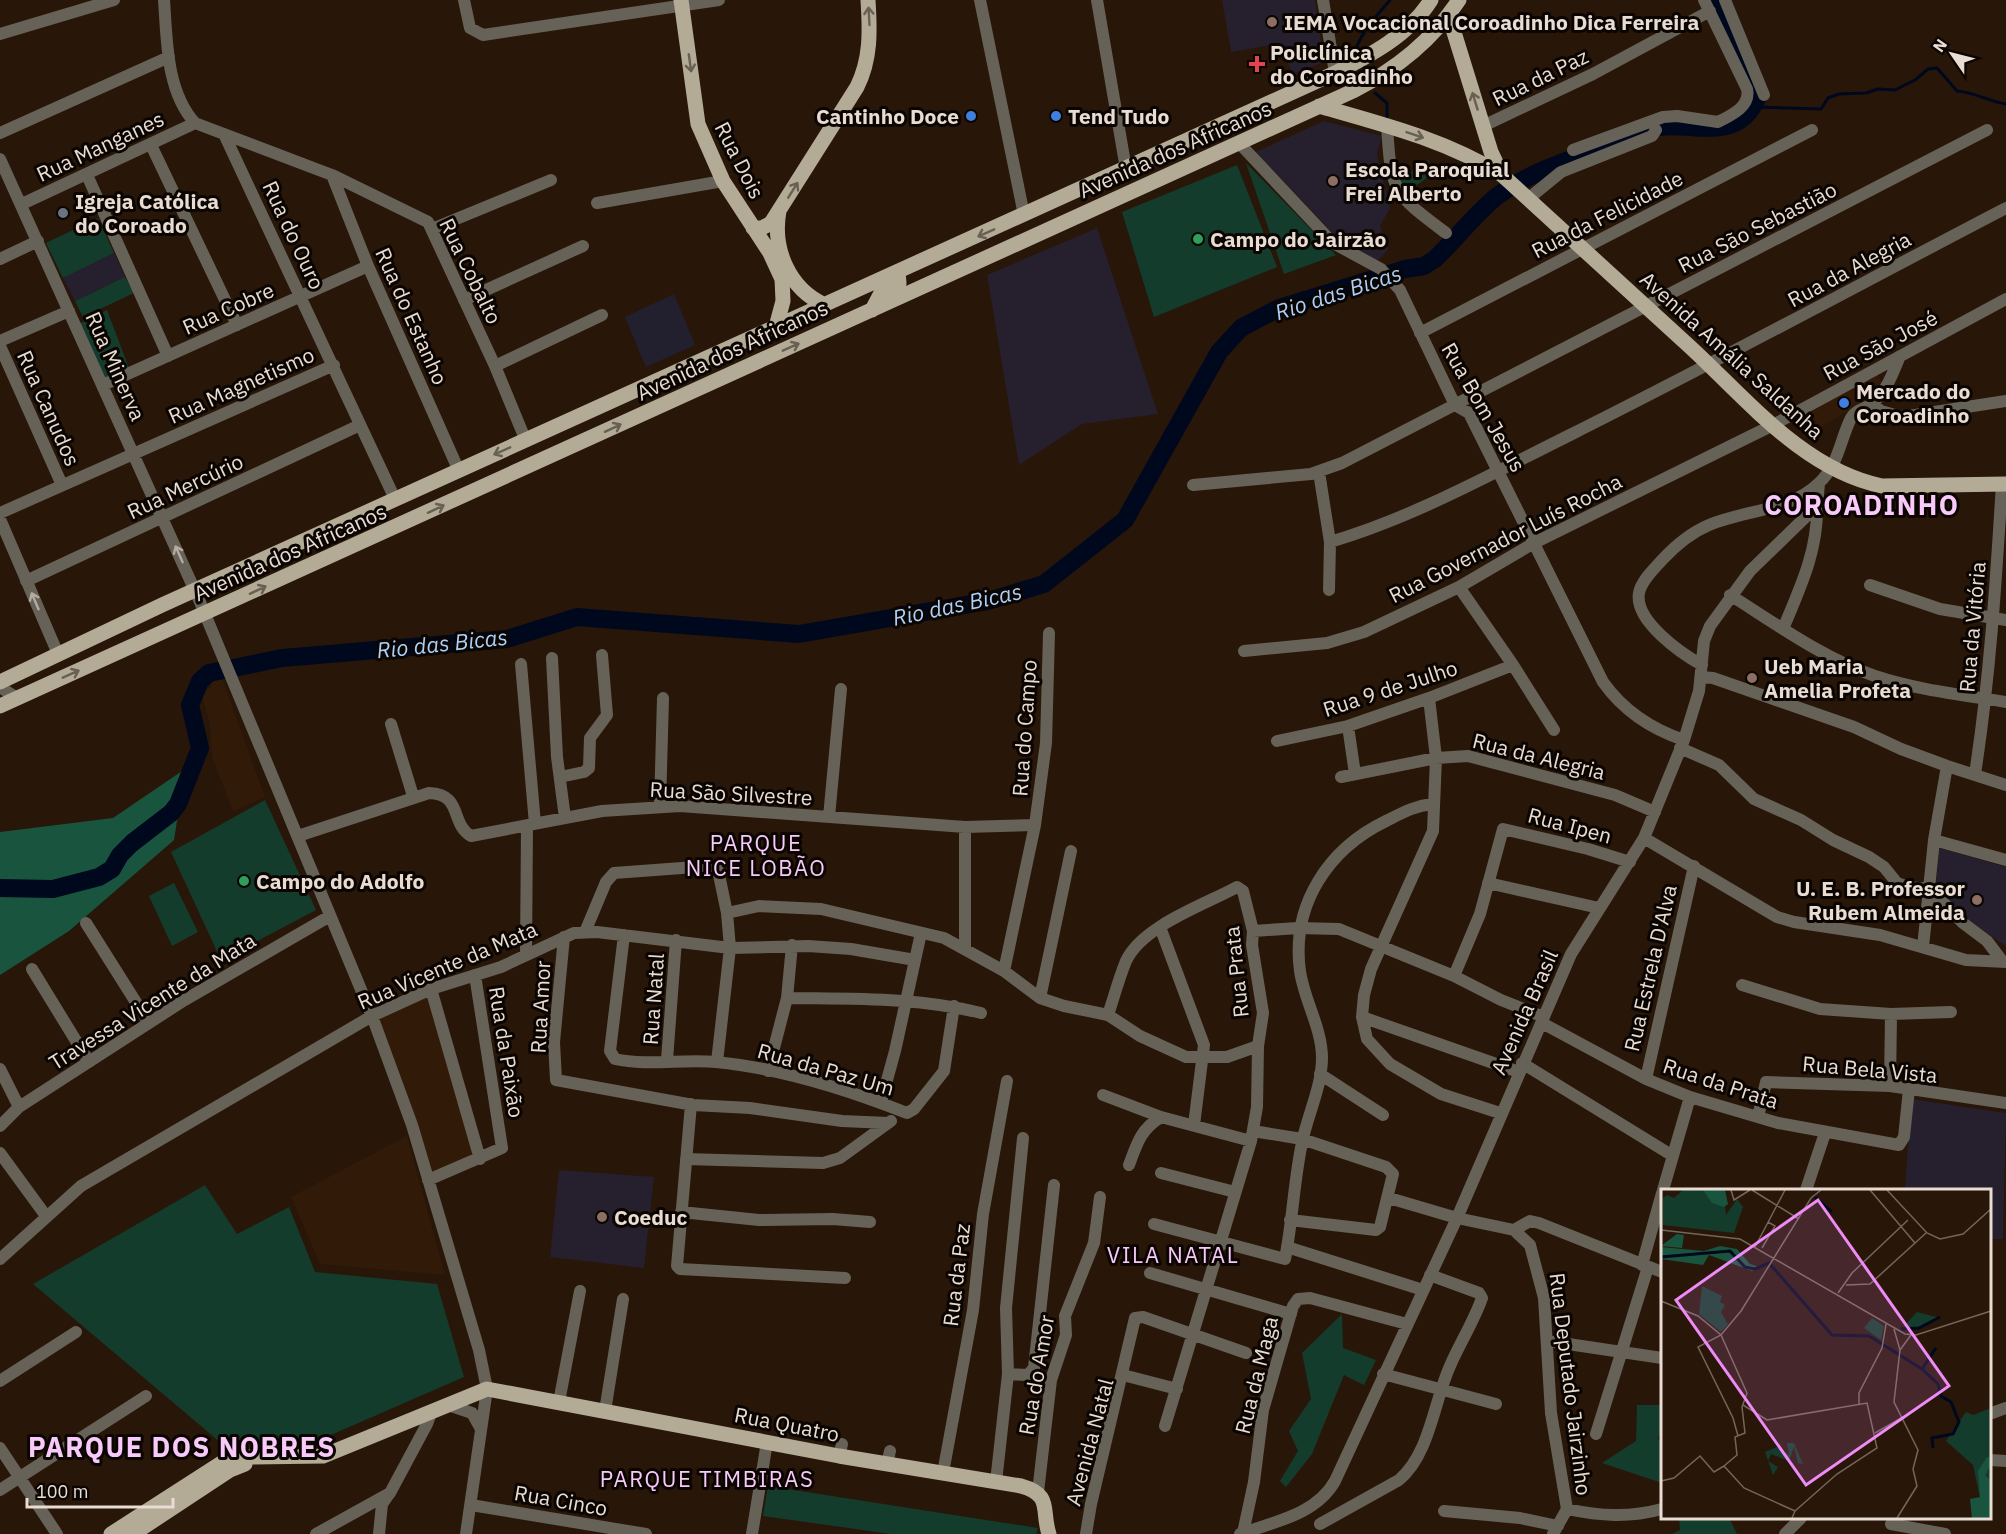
<svg xmlns="http://www.w3.org/2000/svg" width="2006" height="1534" viewBox="0 0 2006 1534" font-family="'IBM Plex Sans',sans-serif">
	<style>
		.built { fill: #311a08 }
		.industrial { fill: #22202f }
		.education { fill: #251f2e }
		.green { fill: #143c2c }
		.forest { fill: #19553e }
		.lines { fill: none; stroke-linecap: round; stroke-linejoin: round }
		.stream { stroke: #00081e; stroke-width: 3 }
		.river { stroke: #00081e; stroke-width: 18 }
		.minor { stroke: #676258; stroke-width: 12 }
		.major { stroke: #b4ab96; stroke-width: 15 }
		.oneway { stroke: #686053 }
		.oneway2 { stroke: #b5aba2 }
		.education-dot { fill: #8d6e63; stroke: #0b0502; stroke-width: 2 }
		.health-dot { fill: #e0444e; stroke: #0b0502; stroke-width: 2 }
		.shop-dot { fill: #3f7fe0; stroke: #0b0502; stroke-width: 2 }
		.worship-dot { fill: #6b7280; stroke: #0b0502; stroke-width: 2 }
		.leisure-dot { fill: #2e9e5b; stroke: #0b0502; stroke-width: 2 }
		.labels { text-anchor: middle; dominant-baseline: central; stroke-width: 6; stroke-linejoin: round; paint-order: stroke }
		.poi-label { font-size: 21px; font-weight: bold; fill: #e9dcd3; stroke: #0b0502; text-anchor: start }
		.street-label { font-size: 21px; fill: #e9dcd3; stroke: #0b0502 }
		.water-label { font-size: 22px; font-style: italic; fill: #aad0fb; stroke: #0b0502 }
		.neighbourhood-label { font-size: 22px; letter-spacing: 1.5px; fill: #f7caf9; stroke: #0b0502 }
		.district-label { font-size: 27px; font-weight: bold; letter-spacing: 1.5px; fill: #f7caf9; stroke: #0b0502 }
		.inset-river { fill: none; stroke: #00081e; stroke-width: 3 }
		.inset-road { fill: none; stroke: #75655a; stroke-width: 1.5 }
		.view { fill: #ef8bf7; fill-opacity: 0.15; stroke: #ef8bf7; stroke-width: 3 }
		.inset-edge { fill: none; stroke: #e9dcd3; stroke-width: 3 }
	</style>
	<rect width="100%" height="100%" fill="#281609"/>
	<path class="built" d="M1876 372 1882 383 1877 393 1820 428 1810 412Z
		M221 675 265 797 233 811 212 757 210 724 202 696 203 691 211 687 212 680Z
		M431 989 480 1159 428 1180 372 1016Z
		M407 1136 445 1275 320 1264 291 1197Z"/>
	<path class="industrial" d="M674 294 695 345 646 367 625 317Z"/>
	<path class="education" d="M1222 0H1315L1324 62 1293 74 1278 44 1231 52Z
		M1324 121 1382 136 1377 154 1390 208 1380 226 1388 249 1377 262 1342 243 1256 152Z
		M1097 228 1158 414 1082 424 1019 465 987 275Z
		M114 253 125 277 75 301 63 278Z
		M1939 848 2006 867V946L1960 915 1936 886Z
		M1911 1099 2006 1113 2003 1239H1990V1190H1905Z
		M559 1170 654 1177 644 1268 550 1257Z"/>
	<path class="green" d="M1428 160 1434 169C1425 182 1417 185 1403 191L1399 180Z
		M1246 163 1336 255 1284 274Z
		M1237 165 1277 267 1154 317 1122 212Z
		M98 218 114 253 63 278 46 243Z
		M125 277 134 293 83 317 75 301Z
		M107 310 129 368 104 379 79 324Z
		M265 800 316 910 221 960 171 852Z
		M174 883 198 932 172 946 149 896Z
		M205 1185 237 1234 289 1207 315 1272 437 1284 464 1377 317 1441 221 1443 33 1284Z
		M1342 1314 1343 1348 1376 1360 1364 1385 1344 1375 1312 1454 1286 1487 1280 1481 1298 1451 1289 1431 1311 1399 1302 1353Z
		M1637 1405H1662V1429L1658 1438 1662 1444V1483L1602 1463 1636 1441Z
		M768 1486 1038 1528 1036 1534H891L763 1516Z
		M1679 1518H1729L1737 1534H1672L1680 1530Z"/>
	<path class="forest" d="M185 769 174 840 69 931 0 975V832L113 818Z"/>
	<g class="lines">
		<path class="stream" d="M1353 58C1359 34 1374 19 1390 0
			M1375 93 1387 103V119
			M1753 107 1821 109 1828 98 1839 94 1866 93 1878 89 1895 90 1915 80 1928 69 1937 68 1957 91C1974 92 1988 101 2006 104
			M1388 178 1392 191"/>
		<path class="river" d="M0 888 53 889 99 877 112 869 120 855 132 843 171 813 178 804 200 748 190 705 200 681 209 673 282 658 507 639 577 617 799 634 988 601 1044 584 1125 520 1219 352 1241 328 1279 308 1405 269 1424 266 1435 259C1456 239 1474 215 1496 197 1527 173 1567 161 1603 147 1618 140 1634 132 1650 128 1691 119 1737 147 1758 96L1715 0"/>
		<path class="minor" d="M164 0C167 40 166 91 195 123L332 175 428 222 495 366 526 441
			M464 0 470 28 483 35 719 0
			M980 0 1024 215
			M1097 0 1126 169
			M1323 0 1335 73
			M1725 0 1764 95
			M0 34 114 0
			M1387 125C1391 193 1393 193 1446 233
			M1483 126 1593 74 1710 11
			M0 133 169 57
			M224 134 395 499
			M1239 143 1333 243 1381 269 1400 290 1455 405 1469 413 1603 682C1623 710 1651 729 1684 740
			M151 145 237 325
			M1573 150 1663 117 1677 116 1718 122C1732 115 1751 106 1747 89L1704 0
			M0 159 200 602 372 1016 412 1125 479 1350 487 1389 466 1534
			M87 175 168 356
			M332 175 368 266 459 471
			M1528 199 1561 172 1652 136 1656 130
			M597 203 723 181
			M22 204 195 123
			M432 229 551 180
			M0 259 38 241
			M464 300 583 246
			M1420 333 1812 130
			M0 341 69 311
			M0 346 62 485
			M495 366 602 315
			M103 385 368 266
			M1872 404 1881 411 1902 417 2006 401
			M1319 472 1330 542 1329 590
			M1193 485 1311 474 1342 463 1987 130
			M0 513 334 365
			M0 519 58 654
			M1330 542C1415 517 1495 472 1574 433 1720 360 1862 283 2006 208
			M26 581 360 425
			M1870 585 1940 609 2006 620
			M1459 587 1513 665 1554 730
			M1730 595C1776 624 1823 658 1875 676 1917 690 1963 695 2006 702
			M1783 629C1800 588 1818 551 1817 506
			M1244 651 1327 643 1364 632 1459 587 1534 543 1773 425 2006 299
			M552 658 557 757 565 818
			M521 664 535 824
			M1702 665C1682 654 1634 621 1639 593 1641 581 1654 569 1662 560 1676 545 1690 533 1709 525 1744 510 1791 511 1819 483 1839 464 1840 440 1851 418 1856 409 1866 409 1873 403 1887 390 1893 373 1900 356
			M1702 677 1713 678 1854 727 1901 749 1947 766 2006 785
			M0 687 17 698
			M1429 698 1436 758 1433 831 1371 969 1364 995 1362 1017 1367 1039 1390 1064 1441 1094 1500 1113
			M391 724 413 796
			M1348 726 1355 774
			M1277 741 1348 726 1429 698 1513 665
			M1680 748 1719 765 1754 799 1801 820 1833 840 1869 857 1884 867 1897 883 1908 887 1930 889 1963 923 1987 941 2003 962
			M1975 774C1990 677 1996 581 2002 483
			M560 777 584 772 589 768 590 738 607 715 602 655
			M1341 777 1436 758 1468 756 1615 795 1655 812
			M660 806 663 698
			M829 817 841 689
			M298 836 429 793C463 794 450 824 471 836L602 811 680 806 965 827 1035 825
			M1644 838 1777 917 1794 922 1880 935 1966 960 2006 962
			M1934 840 2006 860
			M1488 883 1599 908
			M727 913 759 906 821 909 944 938 1004 971 1040 998 1064 1006 1108 1015 1140 1036 1186 1057H1227L1258 1046
			M86 923 149 1023
			M1160 927 1204 1045 1194 1125
			M1253 931 1298 928 1339 929 1454 976 1501 1000 1544 1017
			M585 932 606 882 614 873 709 866 718 870 727 913 730 948 717 1062
			M624 935 610 1051 615 1059C647 1066 683 1059 716 1062 778 1068 849 1090 907 1113L914 1109 944 1071 954 1006
			M564 937 554 1042 556 1080 693 1105 750 1108 842 1121 888 1123
			M1923 947 1934 840 1947 766
			M965 949V827
			M526 954 527 826
			M32 969 89 1062
			M1004 971 1035 825 1046 743 1049 633
			M1454 976 1480 914 1503 829 1588 849 1630 862
			M1742 985 1820 1009 1891 1014 1951 1012
			M431 989 480 1159
			M787 998C852 999 918 997 981 1013
			M1040 998 1071 851
			M1108 1015C1114 997 1119 978 1126 961 1142 926 1204 905 1237 887L1243 891 1253 931 1252 945 1263 1013 1258 1046 1257 1107 1251 1141 1165 1426
			M1362 1017 1519 1072
			M1542 1023 1646 1079 1690 1097 1778 1123 1899 1145 1904 1137 1909 1089
			M667 1060 676 940
			M1522 1063 1673 1156
			M0 1069 19 1107
			M768 1071 787 998 792 945
			M1320 1074 1383 1115
			M1646 1079 1694 866
			M1890 1086 1891 1014
			M1103 1095 1161 1117 1251 1141
			M881 1102 895 1051 921 933
			M691 1104 677 1266 680 1269 845 1278
			M1758 1117 1766 1082 1890 1086 2006 1103
			M0 1126 19 1107 183 1001 330 916
			M1253 1131 1302 1139 1386 1167 1393 1174 1380 1227 1376 1230 1290 1220
			M0 1153 46 1216
			M686 1159 823 1163 840 1158 891 1121
			M1129 1165C1137 1143 1141 1129 1161 1117
			M1161 1173 1235 1192
			M428 1180 502 1148 475 975
			M1663 1190 1690 1097
			M1806 1190 1825 1133
			M1389 1198 1457 1218 1514 1230 1530 1245 1544 1298 1551 1413 1567 1509 1553 1534
			M681 1212 759 1220 833 1219 870 1222
			M1154 1224 1285 1259C1293 1219 1294 1177 1303 1138 1309 1112 1322 1085 1322 1058 1322 1028 1304 1000 1300 971 1291 905 1328 849 1386 821 1402 813 1414 806 1432 804
			M1514 1230 1530 1221 1539 1223 1662 1272
			M1287 1247 1423 1290
			M0 1259 81 1186 372 1016 431 989 501 967 574 933 597 932 730 948 808 946 851 949 915 960
			M1642 1265 1662 1193
			M1150 1273 1291 1314
			M1548 1341 1662 1358
			M1008 1374 1028 1375 1034 1368 1054 1185
			M1383 1374 1496 1404
			M1123 1375 1177 1389
			M0 1381 76 1332
			M559 1402 580 1291
			M448 1405 472 1413 481 1429
			M605 1411 623 1299
			M1992 1413 2006 1408
			M1596 1434 1648 1267
			M0 1448 57 1534
			M839 1456 842 1444
			M1990 1460 2006 1461
			M887 1464 890 1451
			M943 1473 973 1310 983 1214 1007 1081
			M996 1482 1008 1374 1006 1308 1023 1138
			M0 1490 146 1396
			M1038 1492 1051 1380 1066 1335 1065 1316 1094 1243 1100 1197
			M471 1505 646 1534
			M1567 1509C1600 1516 1629 1518 1662 1509
			M1444 1511 1520 1518 1558 1526
			M1320 1524 1399 1480C1430 1454 1434 1401 1450 1366 1460 1343 1474 1321 1482 1298L1479 1293 1430 1275
			M1891 1524 1945 1534
			M1243 1533 1254 1482 1263 1410 1293 1306 1298 1299 1310 1298 1407 1324
			M316 1534 390 1493 427 1424 431 1413
			M379 1534 382 1504 389 1494
			M752 1534 767 1442
			M1086 1534 1091 1504 1135 1318 1143 1317 1246 1353
			M1240 1534C1273 1522 1316 1515 1335 1481L1457 1218 1571 954 1644 838 1684 740 1699 691 1704 641 1710 626 1750 571 1817 506 1819 483
			M1785 1534 1801 1518"/>
		<path class="major" d="M681 0 698 124 723 181 770 253 782 279 783 301 776 327
			M1449 16 1491 152 1502 175
			M1319 106C1382 124 1446 140 1502 175 1564 231 1626 288 1688 345 1745 397 1803 470 1882 486L2006 484
			M779 211C772 249 789 289 825 305
			M753 228H762L771 223 857 87C871 59 870 31 868 0
			M872 310 881 293 899 283 898 272
			M0 682 162 605 1335 73C1371 55 1409 35 1431 0
			M0 706 1353 91C1397 69 1432 41 1459 0
			M111 1534 226 1460 248 1457 323 1456 487 1389 839 1456 1021 1486C1053 1495 1041 1510 1049 1534
			M133 1534 230 1470 245 1464"/>
	</g>
	<defs><path id="oneway-shaft" d="M-6 0H5M1.5-3L5.5 0L1.5 3" fill="none" stroke-width="1.6" stroke-linecap="round" stroke-linejoin="round" transform="scale(1.5)"/></defs>
	<g class="oneway">
		<use href="#oneway-shaft" transform="translate(869 16) rotate(-93)"/>
		<use href="#oneway-shaft" transform="translate(690 63) rotate(82)"/>
		<use href="#oneway-shaft" transform="translate(1475 101) rotate(-107)"/>
		<use href="#oneway-shaft" transform="translate(1415 135) rotate(19)"/>
		<use href="#oneway-shaft" transform="translate(793 190) rotate(-58)"/>
		<use href="#oneway-shaft" transform="translate(986 233) rotate(156)"/>
		<use href="#oneway-shaft" transform="translate(791 347) rotate(-24)"/>
		<use href="#oneway-shaft" transform="translate(613 428) rotate(-25)"/>
		<use href="#oneway-shaft" transform="translate(502 451) rotate(156)"/>
		<use href="#oneway-shaft" transform="translate(436 509) rotate(-25)"/>
		<use href="#oneway-shaft" transform="translate(258 590) rotate(-25)"/>
		<use href="#oneway-shaft" transform="translate(71 674) rotate(-24)"/>
	</g>
	<g class="oneway2">
		<use href="#oneway-shaft" transform="translate(179 554) rotate(-114)"/>
		<use href="#oneway-shaft" transform="translate(35 601) rotate(-113)"/>
	</g>
	<g class="education-dot">
		<circle cx="1272" cy="22" r="6"/>
		<circle cx="1333" cy="181" r="6"/>
		<circle cx="1752" cy="678" r="6"/>
		<circle cx="1977" cy="900" r="6"/>
		<circle cx="602" cy="1217" r="6"/>
	</g>
	<path class="health-dot" d="M1254 55h6v6h6v6h-6v6h-6v-6h-6v-6h6z"/>
	<g class="shop-dot">
		<circle cx="971" cy="116" r="6"/>
		<circle cx="1056" cy="116" r="6"/>
		<circle cx="1844" cy="403" r="6"/>
	</g>
	<circle class="worship-dot" cx="63" cy="213" r="6"/>
	<g class="leisure-dot">
		<circle cx="1198" cy="239" r="6"/>
		<circle cx="244" cy="881" r="6"/>
	</g>
	<g class="labels">
		<g class="poi-label">
			<text x="1284" y="22">IEMA Vocacional Coroadinho Dica Ferreira</text>
			<text x="1270" y="52">Policlínica<tspan x="1270" dy="24">do Coroadinho</tspan></text>
			<text x="959" y="116" text-anchor="end">Cantinho Doce</text>
			<text x="1068" y="116">Tend Tudo</text>
			<text x="1345" y="169">Escola Paroquial<tspan x="1345" dy="24">Frei Alberto</tspan></text>
			<text x="75" y="201">Igreja Católica<tspan x="75" dy="24">do Coroado</tspan></text>
			<text x="1210" y="239">Campo do Jairzão</text>
			<text x="1856" y="391">Mercado do<tspan x="1856" dy="24">Coroadinho</tspan></text>
			<text x="1764" y="666">Ueb Maria<tspan x="1764" dy="24">Amelia Profeta</tspan></text>
			<text x="256" y="881">Campo do Adolfo</text>
			<text x="1965" y="888" text-anchor="end">U. E. B. Professor<tspan x="1965" dy="24">Rubem Almeida</tspan></text>
			<text x="614" y="1217">Coeduc</text>
		</g>
		<g class="street-label">
			<text transform="translate(1540 77) rotate(-26)">Rua da Paz</text>
			<text transform="translate(100 146) rotate(-25)">Rua Manganes</text>
			<text transform="translate(1175 149) rotate(-24)">Avenida dos Africanos</text>
			<text transform="translate(740 160) rotate(63)">Rua Dois</text>
			<text transform="translate(1607 214) rotate(-27)">Rua da Felicidade</text>
			<text transform="translate(1757 227) rotate(-27)">Rua São Sebastião</text>
			<text transform="translate(294 235) rotate(65)">Rua do Ouro</text>
			<text transform="translate(1849 269) rotate(-28)">Rua da Alegria</text>
			<text transform="translate(471 271) rotate(64)">Rua Cobalto</text>
			<text transform="translate(228 308) rotate(-24)">Rua Cobre</text>
			<text transform="translate(412 316) rotate(66)">Rua do Estanho</text>
			<text transform="translate(1880 345) rotate(-28)">Rua São José</text>
			<text transform="translate(732 350) rotate(-25)">Avenida dos Africanos</text>
			<text transform="translate(1732 355) rotate(42)">Avenida Amália Saldanha</text>
			<text transform="translate(116 366) rotate(66)">Rua Minerva</text>
			<text transform="translate(241 385) rotate(-24)">Rua Magnetismo</text>
			<text transform="translate(1484 407) rotate(60)">Rua Bom Jesus</text>
			<text transform="translate(49 408) rotate(66)">Rua Canudos</text>
			<text transform="translate(185 486) rotate(-25)">Rua Mercúrio</text>
			<text transform="translate(1505 538) rotate(-27)">Rua Governador Luís Rocha</text>
			<text transform="translate(290 552) rotate(-24)">Avenida dos Africanos</text>
			<text transform="translate(1972 627) rotate(-85)">Rua da Vitória</text>
			<text transform="translate(1390 688) rotate(-18)">Rua 9 de Julho</text>
			<text transform="translate(1024 728) rotate(-86)">Rua do Campo</text>
			<text transform="translate(1539 756) rotate(14)">Rua da Alegria</text>
			<text transform="translate(731 793) rotate(3)">Rua São Silvestre</text>
			<text transform="translate(1570 825) rotate(15)">Rua Ipen</text>
			<text transform="translate(447 965) rotate(-23)">Rua Vicente da Mata</text>
			<text transform="translate(1650 968) rotate(-77)">Rua Estrela D'Alva</text>
			<text transform="translate(1236 972) rotate(-96)">Rua Prata</text>
			<text transform="translate(653 999) rotate(-86)">Rua Natal</text>
			<text transform="translate(152 1001) rotate(-32)">Travessa Vicente da Mata</text>
			<text transform="translate(540 1007) rotate(-87)">Rua Amor</text>
			<text transform="translate(1524 1012) rotate(-66)">Avenida Brasil</text>
			<text transform="translate(507 1052) rotate(81)">Rua da Paixão</text>
			<text transform="translate(826 1069) rotate(16)">Rua da Paz Um</text>
			<text transform="translate(1870 1069) rotate(5)">Rua Bela Vista</text>
			<text transform="translate(1721 1083) rotate(18)">Rua da Prata</text>
			<text transform="translate(956 1275) rotate(-83)">Rua da Paz</text>
			<text transform="translate(1036 1375) rotate(-80)">Rua do Amor</text>
			<text transform="translate(1256 1375) rotate(-76)">Rua da Maga</text>
			<text transform="translate(1571 1384) rotate(83)">Rua Deputado Jairzinho</text>
			<text transform="translate(787 1424) rotate(11)">Rua Quatro</text>
			<text transform="translate(1089 1442) rotate(-75)">Avenida Natal</text>
			<text transform="translate(561 1500) rotate(10)">Rua Cinco</text>
		</g>
		<g class="water-label">
			<text transform="translate(1338 292) rotate(-18)">Rio das Bicas</text>
			<text transform="translate(957 604) rotate(-12)">Rio das Bicas</text>
			<text transform="translate(442 643) rotate(-6)">Rio das Bicas</text>
		</g>
		<g class="neighbourhood-label">
			<text x="756" y="842">PARQUE<tspan x="756" dy="25">NICE LOBÃO</tspan></text>
			<text x="1173" y="1254">VILA NATAL</text>
			<text x="707" y="1478">PARQUE TIMBIRAS</text>
		</g>
		<g class="district-label">
			<text x="1862" y="504">COROADINHO</text>
			<text x="182" y="1446">PARQUE DOS NOBRES</text>
		</g>
	</g>
	<g transform="translate(1661 1189)">
		<rect width="330" height="330" fill="#281609"/>
		<path d="M22 1H42L64 18 65 26 76 10 82 18 73 44 2 36V9L6 6 13 9ZM41 97 61 107 59 113 64 116 60 123 67 135 60 143 38 125ZM256 123 275 128V132L256 139 243 137ZM211 129 223 137 220 151 203 139ZM330 219V329L319 309 312 276 285 252 305 223 312 226ZM126 254H133L142 275 137 274 133 258 128 272 110 265 107 272 117 278 112 286 104 263 116 258 128 266Z" fill="#143c2c"/>
		<path d="M42 1H64L67 15 63 18 51 14ZM16 45 23 46 21 59 0 57ZM59 57 76 60 89 75 98 78 91 82 48 66 42 76 0 70V58L43 62ZM326 268H330L329 277 324 287 330 291V329H311L309 310 319 308 317 282Z" fill="#19553e"/>
		<path class="inset-river" d="M154 8 171 23M0 68 69 62 84 78 94 80 108 74 171 146 208 147 261 180 275 159M240 140 258 139 279 128M261 180 277 195 280 207 290 213 298 233 292 245 271 249 272 259"/>
		<path class="inset-road" d="M70 1 73 11 89 1M91 1 138 30M209 1 254 54M226 1 266 44 279 50 302 45 330 20M0 41 79 50 244 145 255 146 330 122M94 58 124 1M101 59 114 37 107 33M185 96 209 95 265 44M177 104 191 84 247 31M0 112 37 127 60 146 86 204 81 218 84 244 74 248 76 266 63 277 83 299 134 322 131 329M233 140 239 161 233 213 257 261 252 280 256 297 236 329M239 161 250 146M198 215V204L221 159 225 135M82 216 106 231 206 214 216 259 176 285 134 322M214 244 242 228M77 247 72 229 37 158 60 146 80 122 150 9 160 1M0 292 13 289 39 267 53 283 63 277"/>
		<path class="view" d="M157 11 288 197 145 296 15 111Z"/>
		<rect width="330" height="330" class="inset-edge"/>
	</g>
	<g transform="translate(1952 54) rotate(305)" stroke="#0b0502" stroke-width="4.5" paint-order="stroke">
	<path d="M0-4.5L10 22L0 15L-10 22Z" fill="#e9dcd3"/>
	<text y="-9" font-size="16" font-weight="bold" text-anchor="middle" fill="#e9dcd3">N</text>
	</g>
	<path d="M27 1498v9h146v-9" fill="none" stroke="#e9dcd3" stroke-width="3"/>
	<text x="36" y="1498" font-size="18" fill="#e9dcd3" stroke="#0b0502" stroke-width="4.5" paint-order="stroke">100 m</text>
</svg>
